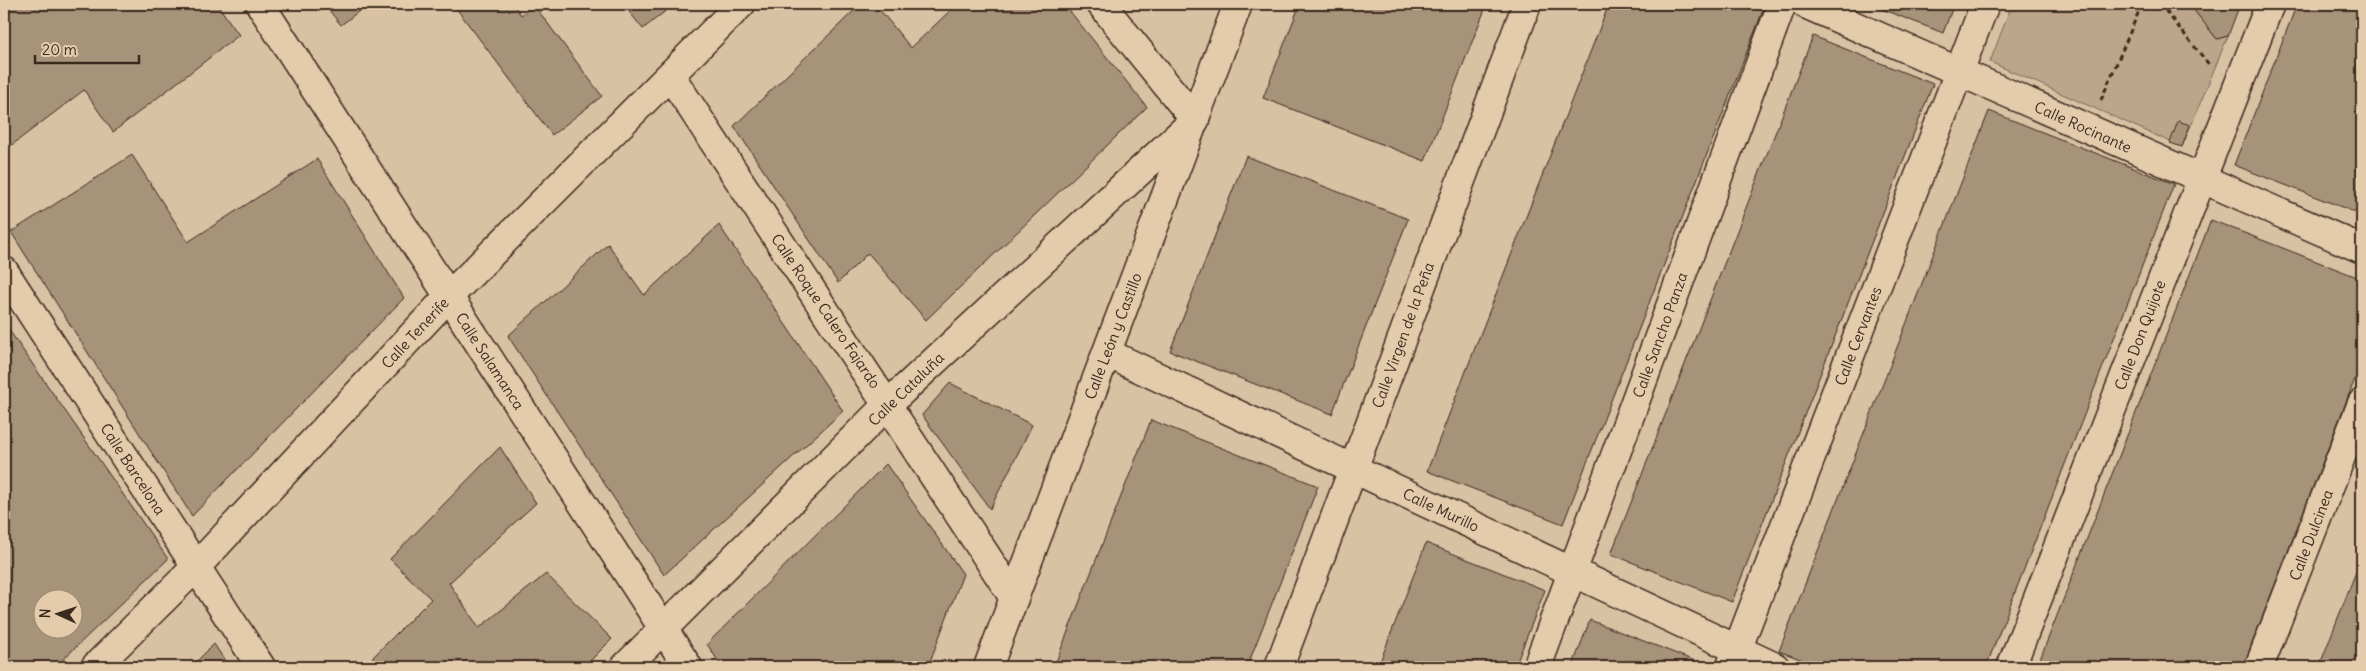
<svg xmlns="http://www.w3.org/2000/svg" width="2366" height="671" viewBox="0 0 2366 671" font-family="Delius,sans-serif">
	<style>
		.green { fill: #bca58a; stroke: #7c6854 }
		.building { fill: #a7927a; stroke: #3b2a1e; fill-rule: evenodd }
		.lines { fill: none; stroke-linecap: round; stroke-linejoin: round }
		.street-casing { stroke: #3b2a1e; stroke-width: 31 }
		.secondary-casing { stroke: #3b2a1e; stroke-width: 31 }
		.path { stroke: #3b2a1e; stroke-width: 3; stroke-dasharray: 5 4; stroke-linecap: butt }
		.street { stroke: #e3cbac; stroke-width: 28 }
		.secondary { stroke: #e3cbac; stroke-width: 28 }
		.labels { text-anchor: middle; dominant-baseline: central; stroke-width: 5; stroke-linejoin: round; paint-order: stroke }
		.street-label { font-size: 15px; fill: #3b2a1e; stroke: #e3cbac }
	</style>
	<rect width="100%" height="100%" fill="#d9c1a4"/>
	<filter id="ink" filterUnits="userSpaceOnUse"><feTurbulence type="fractalNoise" baseFrequency=".02" numOctaves="2"/><feDisplacementMap in="SourceGraphic" scale="10" xChannelSelector="R" yChannelSelector="G"/><feConvolveMatrix kernelMatrix="1 2 1 2 8 2 1 2 1" color-interpolation-filters="sRGB"/></filter>
	<g filter="url(#ink)">
		<path class="green" d="M2012 4H2189L2217 39 2228 36 2182 147 1990 62Z"/>
		<path class="building" d="M4 4H217L239 35 113 132 84 90 4 151Z
			M324 4H368L341 25Z
			M453 4H513L521 15 534 5 602 96 552 135Z
			M623 4H688L678 12 673 5 643 29Z
			M861 4H875L911 48 957 4H1064L1147 107 926 320 868 253 838 283 734 126Z
			M1300 4H1487L1425 161 1263 98Z
			M1609 4H1752L1764 8 1563 524 1427 471Z
			M1869 4H1954L1943 33Z
			M2189 4H2240L2228 36 2217 39Z
			M2297 4H2362V215L2234 165Z
			M1813 36 1933 84 1732 602 1611 554Z
			M1989 111 2174 184 1986 667H1821L1779 651Z
			M2178 121 2190 125 2182 147 2170 143Z
			M132 155 188 242 317 159 404 298 192 516 11 232Z
			M1246 156 1408 219 1332 414 1170 351Z
			M2211 220 2362 279V361L2243 667H2037Z
			M719 225 843 411 664 575 508 336 608 244 644 295Z
			M4 323 168 559 55 667H4ZM42 598H72V628H42Z
			M950 383 1032 425 990 509 922 415Z
			M1151 420 1318 486 1247 667H1054Z
			M500 447 536 503 449 583 479 628 546 574 612 639 584 667H363L431 599 390 559Z
			M886 464 963 574 928 667H722L707 644Z
			M1426 543 1545 590 1515 667H1378Z
			M2362 556V667H2319Z
			M1590 620 1710 667H1572Z
			M214 644 229 667H191Z"/>
		<g class="lines">
			<g class="street-casing">
				<path id="street" d="M260 4 688 667
					M1805 4 2362 249
					M670 75 1014 598
					M4 271 261 667
					M1107 353 1775 667
					M1731 666 1985 4
					M95 667 196 567 449 296 741 4
					M625 667 888 404 1195 120 1101 4
					M1537 667 1782 4
					M2011 667 2270 4
					M2259 667 2362 403"/>
			</g>
			<g class="secondary-casing">
				<path id="secondary" d="M988 667 1238 4
					M1279 667 1527 4"/>
			</g>
			<path class="path" d="M2160 4 2211 67
				M2101 100 2142 4"/>
			<use href="#street" class="street"/>
			<use href="#secondary" class="secondary"/>
		</g>
	</g>
	<g class="labels">
		<g class="street-label">
			<text transform="translate(2083 127) rotate(24)">Calle Rocinante</text>
			<text transform="translate(826 311) rotate(56)">Calle Roque Calero Fajardo</text>
			<text transform="translate(415 333) rotate(-47)">Calle Tenerife</text>
			<text transform="translate(1403 335) rotate(-70)">Calle Virgen de la Peña</text>
			<text transform="translate(1660 335) rotate(-70)">Calle Sancho Panza</text>
			<text transform="translate(2140 335) rotate(-69)">Calle Don Quijote</text>
			<text transform="translate(1113 336) rotate(-69)">Calle León y Castillo</text>
			<text transform="translate(1858 336) rotate(-69)">Calle Cervantes</text>
			<text transform="translate(490 361) rotate(57)">Calle Salamanca</text>
			<text transform="translate(906 389) rotate(-44)">Calle Cataluña</text>
			<text transform="translate(133 469) rotate(57)">Calle Barcelona</text>
			<text transform="translate(1441 510) rotate(25)">Calle Murillo</text>
			<text transform="translate(2311 535) rotate(-69)">Calle Dulcinea</text>
		</g>
	</g>
	<rect width="2366" height="671" fill="none" stroke="#e3cbac" stroke-width="20"/>
	<rect x="10" y="10" width="2346" height="651" fill="none" stroke="#3b2a1e" stroke-width="2" filter="url(#ink)"/>
	<g transform="translate(58 614) rotate(273)"><circle r="24" fill="#e3cbac" stroke="#a08b73"/>
	<path d="M0-4L9 19L0 12L-9 19Z" fill="#3b2a1e"/>
	<text y="-8" font-size="14" font-weight="bold" text-anchor="middle" fill="#3b2a1e">N</text>
	</g>
	<path d="M35 55v8h104v-8" fill="none" stroke="#3b2a1e" stroke-width="2.5"/>
	<text x="42" y="55" font-size="15" fill="#3b2a1e" stroke="#e3cbac" stroke-width="4" paint-order="stroke">20 m</text>
</svg>
